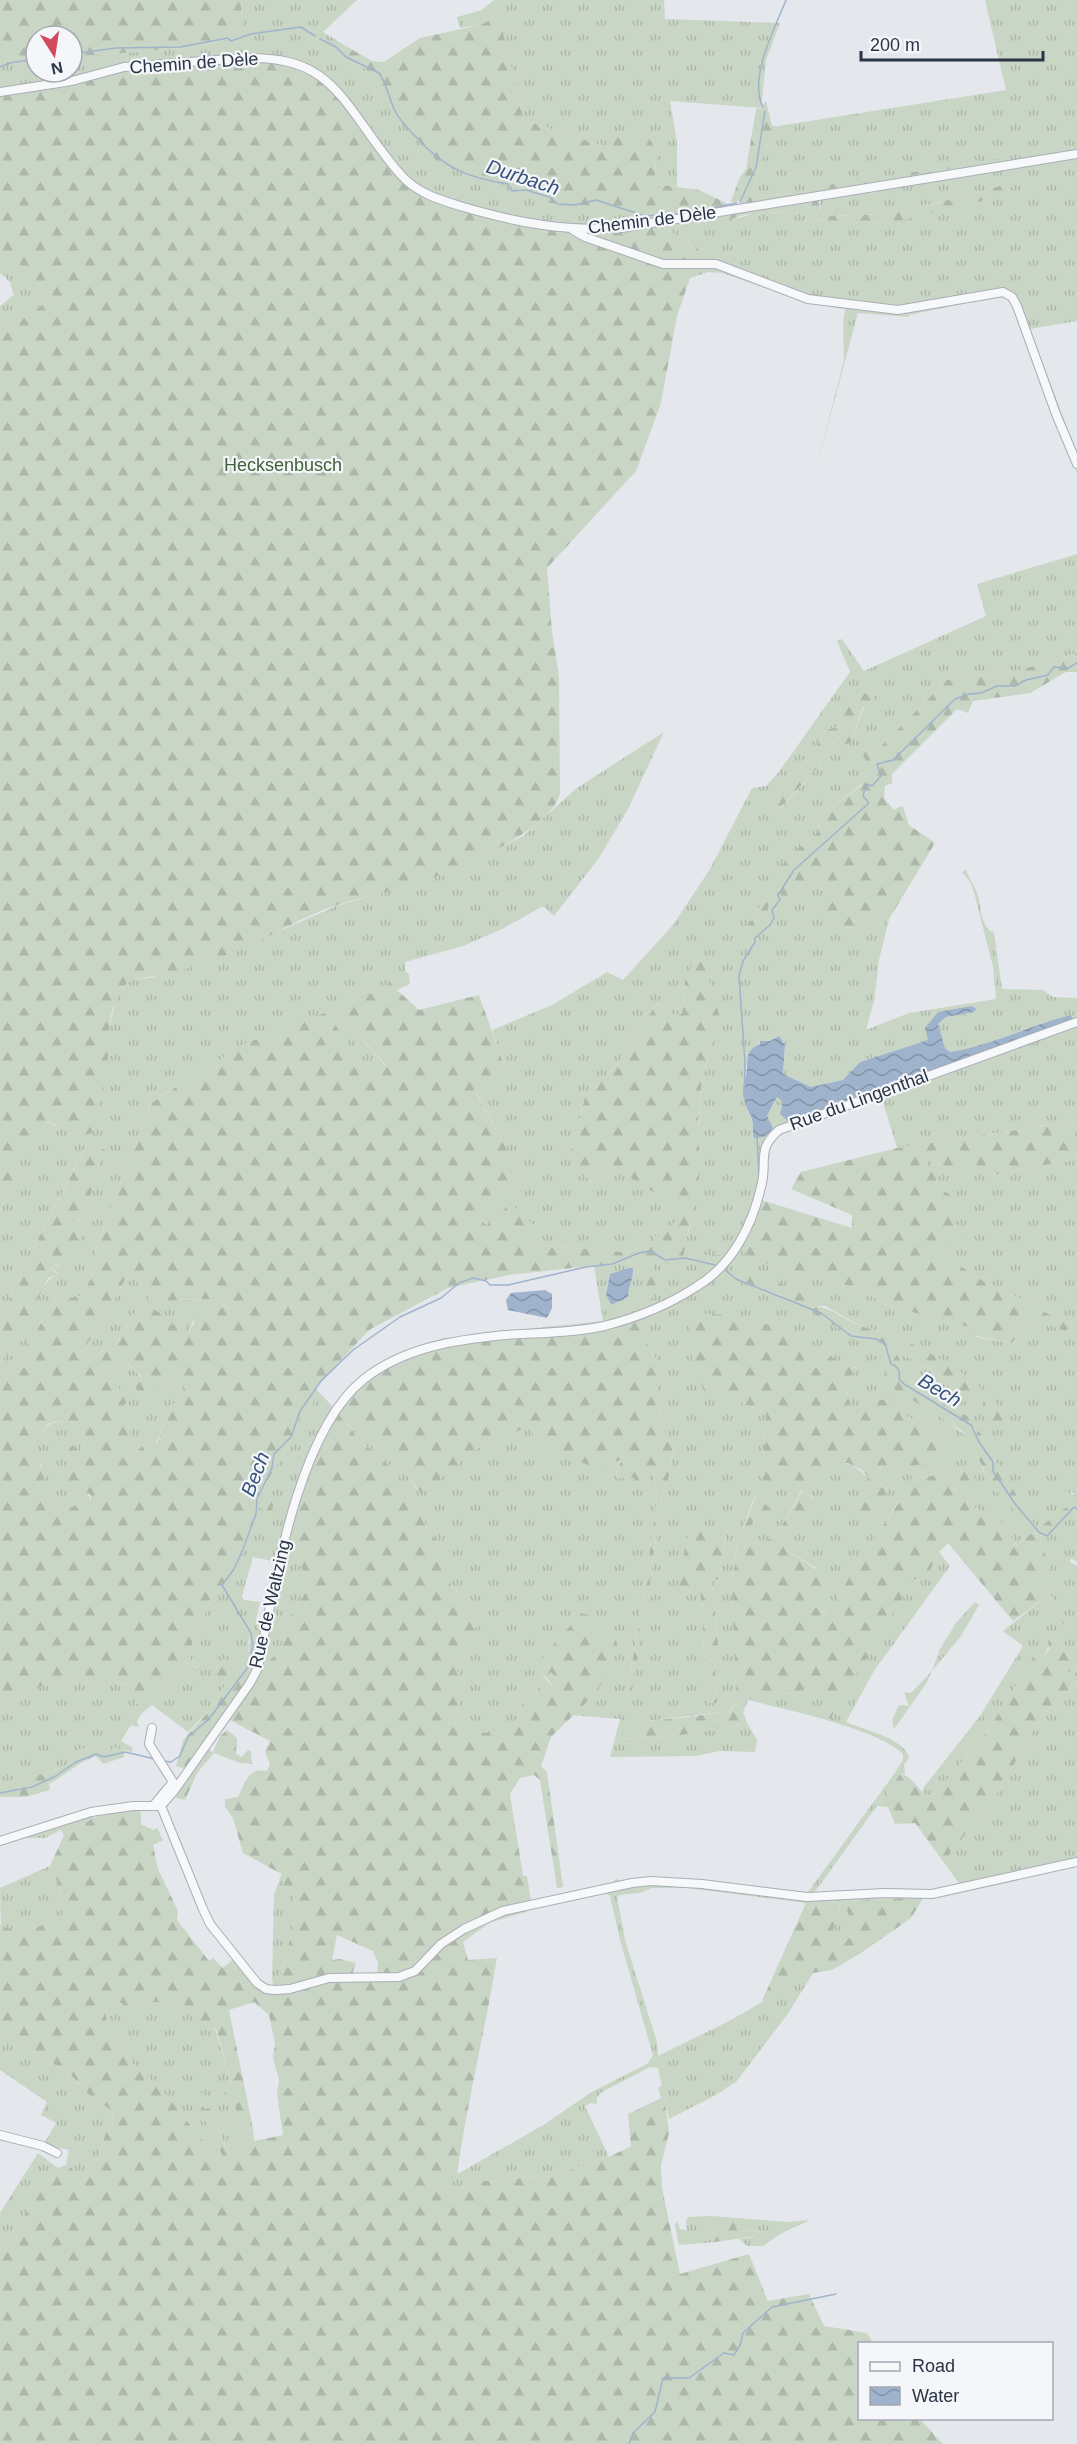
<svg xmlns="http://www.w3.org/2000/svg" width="1077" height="2444" viewBox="0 0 1077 2444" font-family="Helvetica,sans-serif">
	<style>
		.grass { fill: url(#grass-tufts); fill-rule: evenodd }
		.forest { fill: url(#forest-firs); fill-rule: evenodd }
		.water { fill: url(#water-waves) }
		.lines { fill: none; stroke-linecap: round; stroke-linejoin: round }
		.stream { stroke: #9fb4cc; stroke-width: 1.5 }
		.minor-casing { stroke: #a9aeb7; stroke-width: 10 }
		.minor { stroke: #f7f8fa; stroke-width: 8 }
		.labels { text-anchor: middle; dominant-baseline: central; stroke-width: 4.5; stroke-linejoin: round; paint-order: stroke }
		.street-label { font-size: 18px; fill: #2b3445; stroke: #f4f6f9 }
		.park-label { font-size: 18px; fill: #3f6138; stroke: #f4f6f9 }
		.water-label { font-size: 20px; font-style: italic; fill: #34527a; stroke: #f4f6f9 }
	</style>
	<defs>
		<pattern id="grass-tufts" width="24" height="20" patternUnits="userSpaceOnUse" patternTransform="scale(1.5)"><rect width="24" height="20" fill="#c9d6c5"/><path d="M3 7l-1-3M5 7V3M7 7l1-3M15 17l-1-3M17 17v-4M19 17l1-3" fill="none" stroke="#adb8ab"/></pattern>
		<pattern id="forest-firs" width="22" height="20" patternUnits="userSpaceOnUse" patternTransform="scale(1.5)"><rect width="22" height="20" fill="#c9d6c5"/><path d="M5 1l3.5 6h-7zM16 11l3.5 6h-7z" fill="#adb8ab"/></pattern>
		<pattern id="water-waves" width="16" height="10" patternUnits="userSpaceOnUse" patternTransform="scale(1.5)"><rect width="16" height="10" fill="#9fb4cc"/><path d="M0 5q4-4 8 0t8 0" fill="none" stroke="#8293a7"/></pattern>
	</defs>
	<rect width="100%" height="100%" fill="#e4e7ec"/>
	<path class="grass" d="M241 0H357L323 32 346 46 338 50 348 61 366 69 377 97 511 187 548 203 611 206 636 213 641 224 621 228 537 226 0 92V66L36 60V72H72V57L196 47 233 38 242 28Z
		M494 0H664L665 19 780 23 766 60 761 108 670 101 677 142V187L655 184 656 150 606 147 524 120 499 17 480 25 460 28 457 17 482 10Z
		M985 0H1077V321L1030 329 1077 454V473L1053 415 1014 307 1007 299 999 296 909 315V317L858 313 816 469 844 360 843 325 845 309 808 303 722 273 723 269 703 263 698 249 655 222 712 213 739 218 754 213 802 212 810 220 886 224 1021 179 971 195 884 214 827 216 821 212 820 200H788L791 193 752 197 770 133 778 126 1006 90Z
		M6 250 54 297 0 335V306L14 295 10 282 0 273V251Z
		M1077 554V653L1020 670 947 680 878 749 862 751 869 765 862 784 824 813 816 834 801 846 756 913 782 887 785 905 807 879 827 893 844 927 864 929 871 914 889 919 879 960 874 1001 866 1030 909 1013 996 999 993 967 974 892 971 883 962 872 966 870C969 878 974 885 977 893 982 906 979 926 994 933L1002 989 1043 990 1053 997 1077 998V1121L897 1148 881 1096 771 1136 758 1199 761 1262 864 1290 885 1305 977 1329 976 1337 1012 1343 1028 1317 1070 1327 1027 1302 986 1283 940 1253 961 1237 925 1165 932 1158 948 1172 977 1165 987 1176 1077 1159V1495L1071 1491 1073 1510 1077 1513V1562L1071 1558 1070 1562 1077 1566V1668L1065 1675 1071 1657 1053 1638 1042 1660 1035 1655 987 1732 936 1793 930 1796 922 1793 924 1787 980 1716 1023 1646 1003 1631 1042 1600 1060 1623 1069 1625C1059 1611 1053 1593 1039 1584V1546L1044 1535 1037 1537 1035 1527 991 1453 982 1444 971 1418 915 1388 893 1348 947 1380 967 1396 906 1341 857 1324 825 1306H808L741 1271 732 1275 814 1311 818 1320 883 1343 887 1364 942 1417 970 1439 983 1470 994 1488 1035 1531 1017 1546 1000 1521 972 1506 959 1468 955 1495 949 1488 943 1466 932 1476 913 1477 829 1615 818 1608 816 1568 786 1550 813 1498 802 1490 775 1537 753 1544 748 1532 757 1516 768 1524 755 1496 737 1543 732 1588 736 1700 731 1711 622 1724V1739L681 1735 747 1723 757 1740 755 1752 720 1751 695 1756 610 1757 620 1719 572 1715 597 1692 590 1635 547 1675 551 1671 558 1680 556 1692 548 1679 540 1672 538 1693 524 1699 516 1724 503 1745 486 1733 454 1725 465 1682 456 1670 473 1635 478 1617 446 1579V1556L408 1497 404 1484 379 1455 358 1441 342 1412 285 1535 294 1549 309 1587 286 1623 285 1635 278 1653 264 1665 253 1685 199 1753H196L199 1741 212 1729V1725L249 1675C254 1664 255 1648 249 1638L248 1654 241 1667 212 1676 225 1685 211 1709 188 1732 152 1705 141 1714 137 1722 139 1727 131 1725 121 1741 133 1748 132 1752 116 1748 104 1752 92 1746 77 1750 73 1762C49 1773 27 1780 0 1783V1708C22 1697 44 1681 69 1680 90 1678 110 1685 131 1683L137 1703C160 1700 171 1679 184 1662L197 1668 199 1665 187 1657 211 1599 234 1569 243 1549 256 1514 257 1499 292 1439 298 1419 313 1403 315 1388 335 1409C359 1368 403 1351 447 1337L387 1444 420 1494 474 1450 529 1425 596 1467 620 1460 616 1475 619 1478H635V1484L650 1472 654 1478 657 1496 644 1596 626 1695 648 1599 661 1497C671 1482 670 1462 674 1445L663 1436 657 1390 662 1371 644 1340 641 1327 603 1326 478 1338 477 1334 603 1321 594 1265 635 1261 645 1263 648 1270 646 1279 653 1275V1264H665L675 1260 682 1266 699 1260 715 1265 720 1255H689L682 1258 690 1225 702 1079 720 1017 685 980 682 1014H672L657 1003 620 1061 585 1097 570 1157 592 1183 607 1164 683 1209 671 1228 659 1227 652 1246 625 1252 528 1245 481 1221 523 1179 476 1092 505 1068 492 1030 552 1005 607 972 623 980 673 925 710 869 752 788 766 786 778 773 850 672 837 641 842 639 864 671 986 616 977 584ZM872 694 864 707 851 742 840 735 814 772 781 808 773 809 770 802 811 757 826 730 837 727ZM938 1012H974L946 1017 938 1024 945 1048 950 1052 977 1048 1045 1022 1073 1019 1027 1035 783 1102 777 1097 767 1117 763 1137H757L744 1098V1079L748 1055 761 1041H770L779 1036 785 1045 783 1074 811 1087 844 1080 860 1062 928 1040ZM621 1271 634 1273 627 1287 628 1297 611 1305 606 1291 610 1274ZM837 1361 857 1368 846 1383 853 1425 873 1398 896 1402 909 1419 918 1416 939 1442 936 1467 923 1464 898 1470 881 1465 875 1480 888 1490 868 1522 869 1479C860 1468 842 1457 827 1465 819 1469 812 1477 805 1483L762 1478 766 1413 735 1400ZM727 1529 719 1579 712 1581 718 1645 715 1663 717 1702 707 1703 700 1583 678 1599ZM280 1556 266 1624 256 1619 260 1602 244 1600 242 1596 253 1557 272 1561Z
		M664 732 628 809 599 858 554 916 543 906 502 929 463 946 405 962V970L396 971 392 990 337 1012 386 1066 370 1077 172 1089 151 1103 95 1251 91 1279 80 1296 68 1298 59 1292 36 1332 0 1384V1363L8 1352 3 1341C31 1328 33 1285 58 1274L51 1267 54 1264 59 1267 78 1222 87 1207 102 1156 88 1142 31 1253 0 1319V1210L19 1171 17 1165 48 1121 55 1126 109 1030 116 997 131 979 149 978 230 953 336 906 409 885 495 850 523 836 577 788Z
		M128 1274 148 1290 149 1301 142 1300 112 1350 106 1348 95 1357 82 1351 101 1324Z
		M216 1299 231 1310 195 1317 188 1333 162 1325 153 1305 173 1300Z
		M127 1363 142 1378 140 1397 173 1380 186 1388V1402L173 1404 155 1445 148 1439 130 1459 122 1460 117 1412 106 1376Z
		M66 1421 83 1426 84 1443 79 1454 73 1445 67 1450 91 1501 66 1509 44 1499 39 1484 42 1466 33 1459 29 1452 36 1440H40C45 1424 50 1422 66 1421Z
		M939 1552 950 1566 874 1671 846 1722C862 1729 906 1739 909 1758L904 1765 905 1774H900L814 1893 922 1892 961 1886 949 1855 998 1792 1043 1713 1077 1682V1865L1030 1874 950 1895 844 1901 855 1935 836 1946 827 1939 839 1919 840 1901 806 1903 686 1888H651L641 1893 619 1895 617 1897 625 1940 657 2042 658 2056 731 2020 813 1973 787 2015 736 2082 716 2095 669 2119 658 2068 650 2067 602 2092 597 2097V2104L590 2103 585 2106 609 2157 553 2176 481 2181 449 2193 433 2188 545 2124 590 2093 637 2069 648 2063 653 2055 620 1940 610 1896 604 1892 525 1906 526 1912 489 1923 488 1917 531 1901 612 1883 616 1879 621 1881 651 1879 803 1894 808 1892 894 1774 903 1760V1754C879 1729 784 1709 748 1700L749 1698 779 1693 799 1694 807 1682 833 1695 914 1579H926Z
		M975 1602 979 1605 961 1636 932 1671 926 1684 894 1729 892 1720 899 1705 909 1706 904 1692 911 1693 932 1671 940 1649 956 1623Z
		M91 1814 94 1818 64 1835 61 1830 45 1838H27V1834Z
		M50 1866 59 1884 63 1915 23 1934 1 1928 0 1888Z
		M282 1873 287 1877 290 1891 298 1908 280 1977 272 1980 274 1895Z
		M120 2002 125 2007 157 2002 199 2015 215 2028 232 2086 236 2110 231 2119 247 2131 253 2129 254 2141 244 2143 235 2153 229 2154 212 2117 194 2095 208 2114 205 2120 215 2137 222 2155 216 2157 159 2086 135 2067 122 2050 127 2043 119 2035 113 2040 107 2029 106 2005Z
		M20 2036 25 2048 48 2060 73 2077 87 2093 112 2111 113 2126 106 2132 100 2153 79 2186 72 2168 66 2165 69 2150 44 2144 56 2123 41 2115 47 2102 0 2070V2038L5 2043Z
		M38 2153 58 2168 0 2249V2213Z
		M712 2216 786 2222 810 2220 780 2234 763 2246H747L739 2239 753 2237 768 2231 738 2232 734 2222 721 2226 710 2237 715 2242 679 2245 675 2225 677 2221 680 2229 687 2230 686 2221 688 2217Z"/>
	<path class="forest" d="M0 0H241L242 28 233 38 196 47 72 57V36H36V60L0 66Z
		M499 16 524 120 606 147 616 135 648 136 656 150 655 184 699 190 726 203 727 206 723 211 743 208 739 200 734 203 731 201 740 177 746 169 756 109 761 108 766 101 772 126H778L770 133 752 197 792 193 789 200 818 199 821 212 827 216 884 214 971 195 1021 179 1022 182 979 202 885 224 810 220 802 212C775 213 745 209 722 224L713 220 712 213 656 223 698 249 703 263 723 268 722 273 708 272 690 278 677 316 661 403 636 471 547 568 552 632 559 676 560 794C548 835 446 874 407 886 384 893 360 898 337 905 306 915 279 932 250 945 214 961 170 976 131 979 102 1007 112 1039 106 1075 103 1094 97 1114 92 1133L78 1137 48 1121 18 1165 19 1171 0 1210V335L54 297 6 251H0V92L124 67 243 58 297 63 340 93 392 165 427 195 492 215 572 229 641 224 635 213 611 207 548 203 511 187 442 166 377 97 366 69 348 61 337 50 346 46 372 61 384 62 420 38 480 25Z
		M1006 158 836 189 823 188 828 185Z
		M1077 653V672H1066L1030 693 973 701 968 713 957 709 892 774V783L885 786 884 798 894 810 901 806 903 807 909 825 935 843 889 919 871 914 864 929 844 927 836 931C818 916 822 913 827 893L807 879 784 906 781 887 750 933H744L772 887 770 883 788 857 816 834 824 813 862 785 868 765 861 751 878 749 947 680 1020 670Z
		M857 693 872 694 876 701 872 708 863 707 851 742 844 745 839 736 814 772 780 808 773 809 770 808V802L811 757 826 730 837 727Z
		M695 959 703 960 720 1017 702 1079 698 1122 700 1172 683 1257 689 1255 698 1245H703L704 1255H720L721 1260 715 1265 699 1260 682 1266 675 1261 665 1264H653V1275L661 1274 663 1278 646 1308 637 1311 648 1270 645 1264 635 1261 509 1275 448 1288 369 1330 315 1388 313 1403 298 1419 292 1439 257 1499V1504L267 1494 274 1500 272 1510H277L287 1516 285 1520 269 1518V1513L256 1506V1514L234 1569 211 1599 187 1657 199 1665V1668L184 1662C171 1679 160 1700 137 1704L130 1683C110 1685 90 1678 69 1680 44 1681 22 1697 0 1708V1384L36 1332 59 1292 62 1291 68 1298 80 1296 91 1279 95 1251 151 1103 244 1044 327 1012 370 1077 386 1065 337 1012 339 1007 380 990H391L389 983 396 970H405L409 975 410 984 397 990 419 1010 479 995 505 1068 476 1093 523 1179 481 1221 487 1225 510 1204 535 1226 529 1245 625 1252 652 1246 659 1226 671 1228 682 1209 607 1164 592 1183 570 1157 585 1097 620 1061 657 1003 672 1014H682L685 980ZM128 1274 148 1290 149 1301 142 1300 112 1350 106 1348 95 1357 82 1351 101 1324ZM216 1299 230 1309 213 1307 193 1309 194 1323 188 1333 184 1322 171 1325 177 1318 176 1316 162 1325 164 1316 155 1310 153 1305 161 1304 169 1307 174 1300ZM127 1363 142 1377 134 1383 140 1398 173 1380 186 1388V1402L173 1403 156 1445 148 1439 130 1459H123L122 1444 130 1439 131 1434 117 1412 130 1399 106 1376ZM66 1421 82 1426 77 1434 84 1443 79 1453 73 1445 67 1450 72 1460 59 1469C63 1482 76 1492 90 1494L91 1500 66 1509 44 1499V1494L39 1485 46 1474C42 1465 34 1461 29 1452L36 1440H40C46 1422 48 1422 66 1421Z
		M1077 1121V1159L987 1176 977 1166 948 1172 932 1158 925 1165 937 1176 936 1184 954 1198 948 1208 962 1237 941 1253 986 1283 1027 1302 1071 1327 1065 1331 1028 1317 1012 1343 976 1336V1329L885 1305 864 1290 761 1262 743 1252 741 1242 758 1199 852 1228V1215L791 1189 801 1172 897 1148Z
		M89 1141 107 1151 102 1156 87 1207 78 1221 85 1231 68 1269 54 1264 51 1268 58 1275 48 1278C37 1299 26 1331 3 1341L8 1352 0 1363V1319L31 1253Z
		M741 1271 778 1282 807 1297 808 1306C833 1306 838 1317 859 1325 875 1331 892 1335 908 1342 946 1360 986 1385 1010 1421L994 1426 982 1410 985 1394 967 1396 947 1380 894 1349 915 1388 971 1418 985 1441 983 1444 991 1453 1036 1527 1037 1537 1044 1535V1524L1065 1508H1071L1057 1489 1077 1495V1513L1071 1508 1072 1513 1039 1546 1052 1564 1039 1584C1053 1593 1060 1612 1070 1625L1060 1623 1042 1600 1013 1621 948 1543 939 1552 926 1579H914L830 1719 821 1717 832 1695 807 1683 799 1694 779 1693 772 1704 749 1698 743 1712 747 1723 681 1735 622 1739V1723L680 1718 732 1711 736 1700 732 1588 737 1543 756 1496 772 1510 768 1525 756 1517 748 1532 753 1544 775 1537 803 1490 813 1499 786 1550 831 1579 818 1608 828 1615 854 1569 899 1502 894 1492 913 1477 932 1476 943 1466 949 1468V1488L955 1494 959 1468 978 1480 972 1506 1000 1521 1017 1546 1034 1531C1021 1516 1005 1503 993 1487 981 1469 976 1446 961 1430L883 1382 887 1364 883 1343 818 1320 814 1311 792 1310 783 1306 782 1296 736 1279 731 1274Z
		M699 1314C720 1314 743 1315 764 1323 796 1335 824 1357 857 1368L846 1383 853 1424 859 1407 873 1398 896 1402 909 1419 918 1416 939 1442 948 1437C951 1450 945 1459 936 1467L923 1464 898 1470 881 1465 875 1480 888 1490 868 1522 850 1508 869 1478 862 1470 848 1463 829 1464 805 1483 774 1487 762 1478 766 1413 735 1400 704 1391 692 1359 689 1329Z
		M634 1316C642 1328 647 1344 653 1357H657L662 1371 657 1390 663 1436 674 1444C670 1462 671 1482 661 1497L648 1599 631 1695 626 1696 644 1596 657 1496 654 1478 650 1473 645 1484 635 1485 634 1478H618L616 1475 621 1460 596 1467 542 1451 529 1426 474 1450 421 1494 387 1445H376L346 1410 345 1398 363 1380 420 1349 563 1330Z
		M337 1411 342 1412 358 1441 379 1455 404 1484 408 1497 446 1556V1579L478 1617 473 1635 456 1670 465 1682 454 1725 486 1733 498 1728 504 1744 507 1727 516 1724 524 1699 538 1693 540 1672 556 1691 558 1680 551 1672 547 1675 539 1662 581 1613 597 1617 591 1635 616 1639 618 1649 597 1692 551 1737 541 1766 547 1772 563 1887 557 1888 540 1780 534 1775 520 1778 510 1794 523 1876H527L531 1901 488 1917 489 1923 463 1942 468 1960 497 1958C485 2031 467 2102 457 2175L434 2188 449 2193 481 2181 553 2176 609 2157 631 2146 628 2114 661 2098 658 2088 663 2085 669 2133 661 2165 662 2188 680 2274 749 2254 768 2301 809 2294 824 2326 867 2333 873 2343 860 2344V2418L920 2419 943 2444H0V2249L58 2168 66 2165 72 2168 80 2185 100 2153 106 2132 113 2126 112 2111 87 2093 73 2077 48 2060 25 2048 20 2036 5 2044 0 2038V1925L23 1934 63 1915 59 1884 50 1866 64 1835 94 1818 113 1811 137 1809 141 1813V1824L153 1830 157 1828 163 1840 153 1845 158 1869 178 1911 177 1920 209 1961 213 1958 223 1968 237 1956 257 1983 275 1989 272 1980 280 1977 298 1908 290 1891H281L287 1877 243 1853 233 1818 225 1807V1799L238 1797C245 1782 249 1767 267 1771L270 1765 265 1751 270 1741 228 1719 253 1685 264 1665 278 1653 285 1635 286 1623 309 1587 294 1549 285 1535 311 1460ZM337 1935 373 1951 378 1963 377 1978 351 1977 356 1963 340 1959 332 1960ZM120 2002 125 2007 157 2002 198 2015 199 2024 216 2028 232 2086 224 2093 233 2099 236 2110 231 2119 247 2131 253 2129 229 2010 254 2002 269 2015 275 2043 273 2058 279 2080 277 2094 283 2135 244 2143 235 2153 229 2154 212 2117 216 2111 211 2108 205 2109 202 2105 203 2094 198 2089 194 2095 200 2112 205 2110 208 2114 205 2120 215 2137 222 2155 216 2157 159 2086 135 2067 122 2050 127 2043 119 2035 113 2040C108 2029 105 2017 106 2005Z
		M702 1528 727 1529 719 1579 712 1581 718 1645 715 1663 717 1703H707L700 1584 678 1599 686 1538Z
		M251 1633 252 1654 254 1656 250 1674 251 1676 216 1723 212 1725V1729L199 1741 196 1753 206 1749 213 1752 220 1736 227 1730 237 1738 236 1754 242 1757 248 1750 251 1751 252 1764 240 1763 214 1753 197 1773 185 1800 176 1798 188 1770 176 1766 183 1740 211 1709 225 1685 212 1676 223 1659 241 1667 248 1654Z
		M1053 1638 1071 1657 1066 1674 1077 1668V1682L1043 1713 998 1792 949 1855 965 1883 961 1886 915 1823 895 1824 888 1807 877 1806 900 1774C914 1776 917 1792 930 1796L936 1793 987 1732 1035 1654 1042 1659 1049 1649 1048 1641Z
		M92 1746 104 1752 116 1748 124 1750V1757L103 1764 96 1756C79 1762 65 1775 49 1784L50 1790 25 1797H0V1783C27 1780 49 1773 73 1762L77 1750Z
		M924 1897 911 1918 861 1953 832 1970 813 1973 771 1998 762 2001 806 1903 840 1901 839 1919 827 1939 836 1946 855 1935 844 1901Z
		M734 2222 738 2232 768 2231 769 2234 715 2242 710 2237 722 2225Z"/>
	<path class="water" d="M972 1006 976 1009 974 1012 946 1017 938 1024 945 1048 950 1052C993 1045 1030 1025 1071 1015L1073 1020 789 1122 780 1114 783 1102 777 1097 767 1116 773 1128 764 1137 754 1138C752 1131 754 1126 752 1120 750 1112 745 1105 744 1098 742 1091 744 1082 746 1075 749 1060 743 1052 760 1044V1041H770L779 1036 785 1045 783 1074 811 1087 843 1080 860 1062 928 1040 925 1028 938 1012Z
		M629 1268H633C634 1278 628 1286 628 1297L611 1305 606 1294 610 1274Z
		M545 1290 552 1294V1308L547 1318 508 1310 506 1300 511 1293Z"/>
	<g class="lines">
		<path class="stream" d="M320 39 336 47 346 57 379 73C387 84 389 99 395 111 400 121 408 129 416 137 444 168 468 178 508 184L512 191 526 190 549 197 558 204 575 205 596 200 645 216 679 214 737 203
			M72 54 116 48 180 47 228 38 231 41 251 34 301 27 315 36
			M0 67 10 63 36 59
			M763 107C748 78 775 28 786 0
			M740 202 756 167 765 111
			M744 1096 745 1063 739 976 743 961 755 942V938L770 925 774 918 772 910 780 900 778 895 794 870 869 803 863 796 866 784 872 786 881 776 877 764 893 760 955 699 969 694 981 693 997 686H1015L1026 680 1048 675 1054 667 1068 668 1077 663
			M746 1103 751 1115
			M757 1137 759 1177
			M750 1212 756 1193
			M725 1270 736 1279 821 1313 851 1336 876 1339 885 1344 891 1364C899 1367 900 1371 899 1379L904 1384 971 1425 979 1442 993 1462V1471L1016 1505 1039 1532 1047 1536 1074 1507 1077 1509
			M163 1761 171 1762 180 1756 188 1737 209 1719 248 1667 253 1645 251 1633 222 1585 234 1569 243 1549 256 1514 257 1499 272 1468 274 1454 291 1437 300 1411 321 1381 353 1350 400 1317 441 1298 459 1283 473 1278 486 1281 490 1285H508L586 1267 612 1264 639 1253 651 1251 665 1260 685 1258 715 1265
			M0 1793 32 1787 54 1777 76 1762 96 1754 104 1757 125 1752 155 1759
			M629 2444 633 2433 655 2412 663 2378H689L724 2353 734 2355 740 2345 743 2333 772 2307 836 2294"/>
		<g class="minor-casing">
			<path id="minor" d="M0 92 72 81 124 67 243 58C322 56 336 88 378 146 387 158 396 171 407 181 423 195 441 200 460 206 514 222 565 232 621 228L1077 154
				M573 230 585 237 663 264H716L808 299 898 310 1003 292 1012 297 1017 306 1056 414 1077 464
				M152 1728 149 1744 173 1782 153 1806
				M161 1806 203 1909 210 1924 257 1983 266 1989 275 1990 290 1989 329 1978 399 1977 415 1971 441 1944 464 1929 503 1911 632 1883 651 1881 702 1884 807 1897 885 1893 932 1894 1077 1862
				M0 1841 91 1812 133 1806H161L174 1791 250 1683 258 1668C274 1587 297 1432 364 1379 405 1347 455 1340 505 1335 537 1333 573 1333 604 1326 636 1318 668 1305 696 1287 733 1265 753 1224 762 1183 767 1159 757 1149 779 1130L1077 1022
				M0 2135 43 2146 57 2153"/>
		</g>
		<use href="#minor" class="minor"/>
	</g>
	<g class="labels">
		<g class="street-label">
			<text transform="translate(194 63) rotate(-4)">Chemin de Dèle</text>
			<text transform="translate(652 220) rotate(-7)">Chemin de Dèle</text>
			<text transform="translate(859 1100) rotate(-20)">Rue du Lingenthal</text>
			<text transform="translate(270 1604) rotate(-77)">Rue de Waltzing</text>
		</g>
		<g class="park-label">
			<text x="283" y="465">Hecksenbusch</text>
		</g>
		<g class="water-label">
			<text transform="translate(523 177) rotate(18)">Durbach</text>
			<text transform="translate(940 1390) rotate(31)">Bech</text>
			<text transform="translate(255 1474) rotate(-69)">Bech</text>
		</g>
	</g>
	<rect x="858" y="2342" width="195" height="78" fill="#f4f6f9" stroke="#a4a8b1" stroke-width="1.5"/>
	<rect x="870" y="2362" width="30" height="9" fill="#f7f8fa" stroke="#a4a8b1" stroke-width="1.5"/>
	<text x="912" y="2372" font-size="18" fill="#2b3445">Road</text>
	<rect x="870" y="2387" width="30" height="18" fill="url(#water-waves)" stroke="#a4a8b1" stroke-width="1.5"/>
	<text x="912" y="2402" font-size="18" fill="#2b3445">Water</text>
	<g transform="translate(54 54) rotate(168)"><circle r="28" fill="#f4f6f9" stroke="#a4a8b1" stroke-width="1.5"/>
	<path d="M0-4.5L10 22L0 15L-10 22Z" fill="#d1495b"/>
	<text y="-9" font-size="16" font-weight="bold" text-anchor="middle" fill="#2b3445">N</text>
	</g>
	<path d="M861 51v9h182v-9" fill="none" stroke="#2b3445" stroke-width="3"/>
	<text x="870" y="51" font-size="18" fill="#2b3445" stroke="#f4f6f9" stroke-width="4.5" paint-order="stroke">200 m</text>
</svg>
